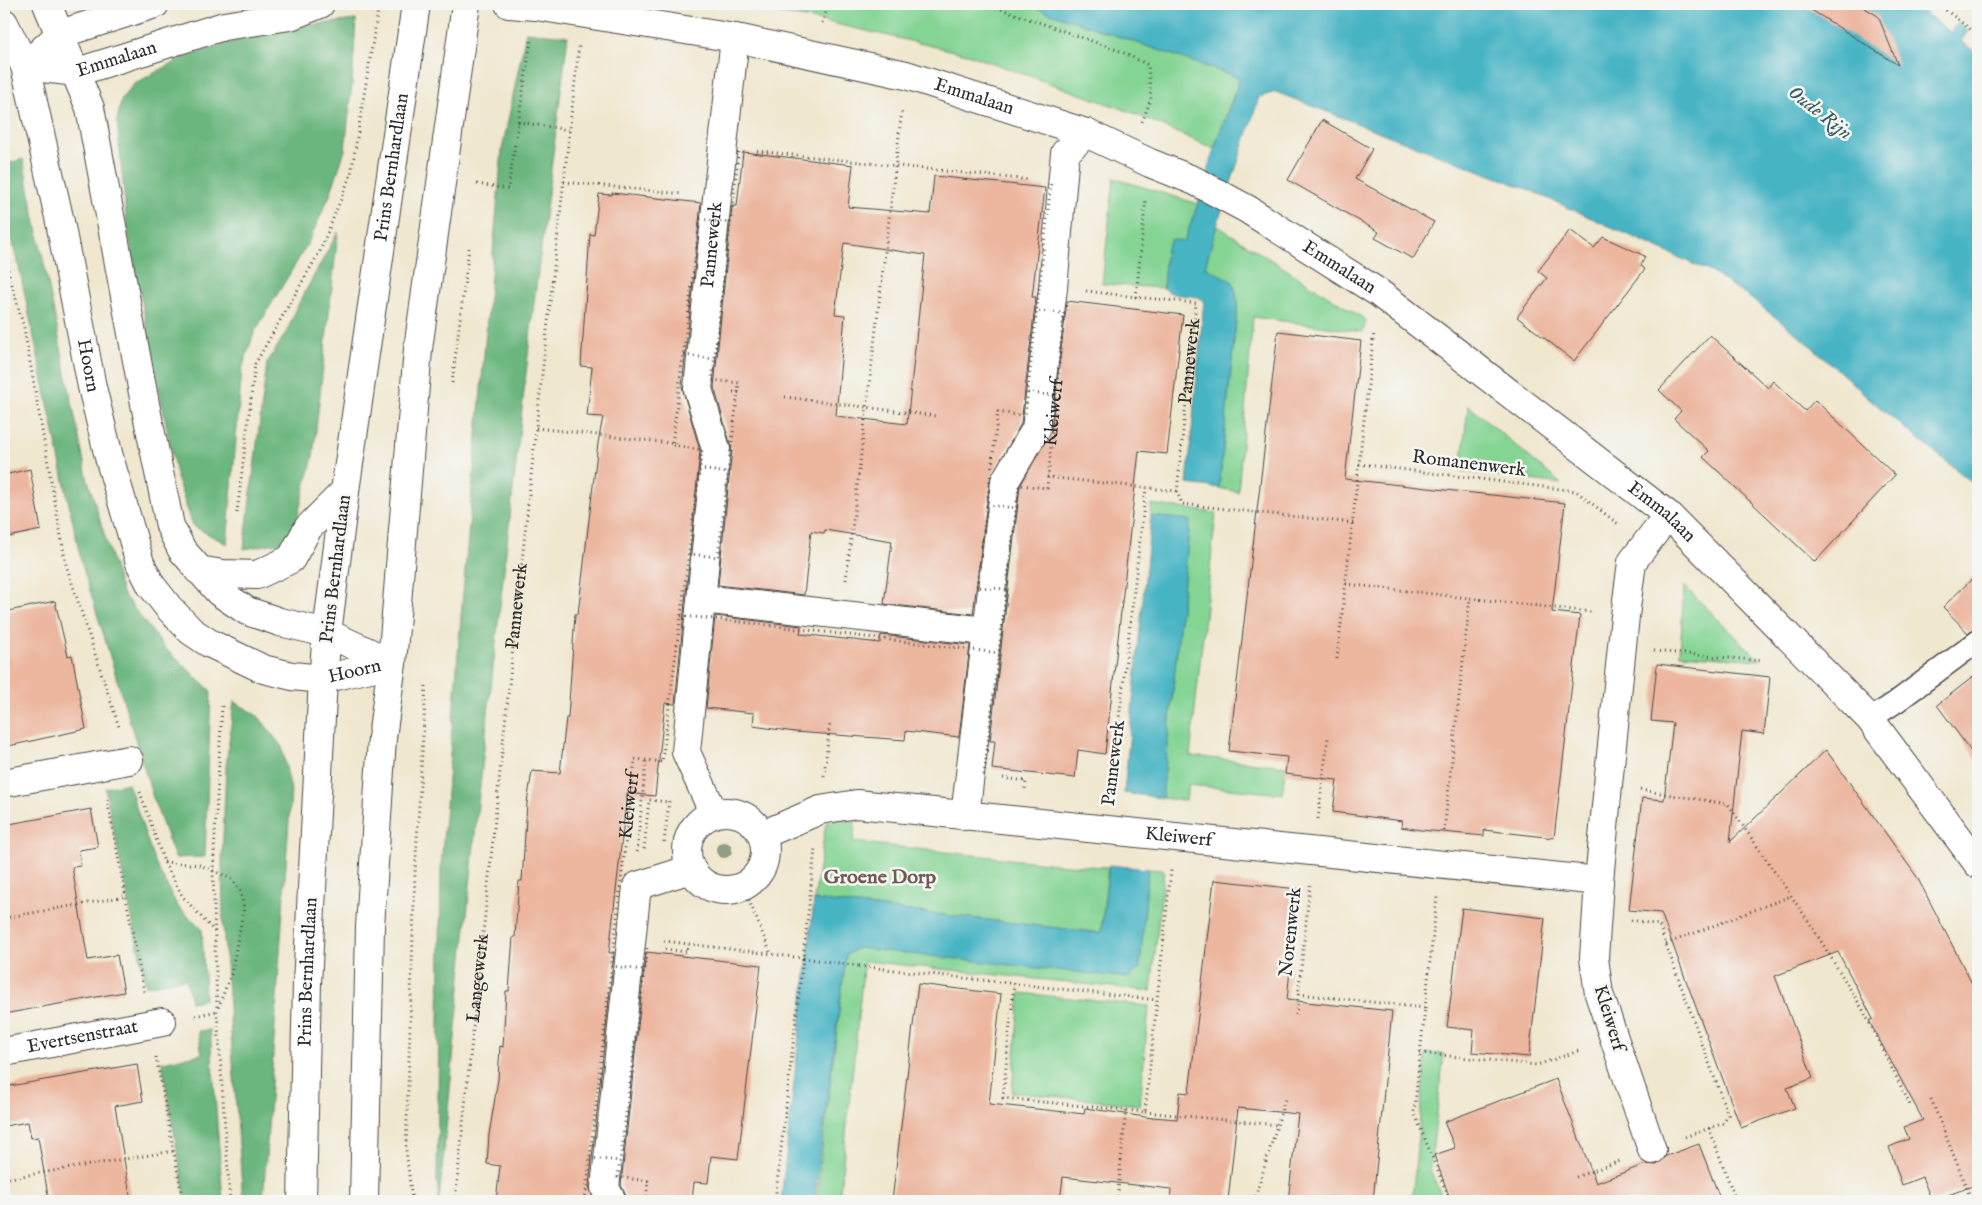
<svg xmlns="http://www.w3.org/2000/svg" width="1982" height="1205" viewBox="0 0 1982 1205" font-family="'IM FELL English',serif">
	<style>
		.green { fill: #84d494; stroke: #588060 }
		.forest { fill: #6bb67e; stroke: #4b7054 }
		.water { fill: #47b4c4; stroke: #397078 }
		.building { fill: #ecb69f; fill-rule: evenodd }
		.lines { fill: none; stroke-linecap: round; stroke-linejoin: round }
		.lane-casing { stroke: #494744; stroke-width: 24 }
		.street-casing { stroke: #494744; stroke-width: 30 }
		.secondary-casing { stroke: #494744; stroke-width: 30 }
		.primary-casing { stroke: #494744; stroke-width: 30 }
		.path { stroke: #494744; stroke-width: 3; stroke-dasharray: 1 4; stroke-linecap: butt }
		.lane { stroke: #fff; stroke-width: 21 }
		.street { stroke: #fff; stroke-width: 28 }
		.secondary { stroke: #fff; stroke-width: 28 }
		.primary { stroke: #fff; stroke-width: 28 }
		.path-bridge { stroke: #494744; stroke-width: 3; stroke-dasharray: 1 4; stroke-linecap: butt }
		.tree { fill: #929c86 }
		.labels { text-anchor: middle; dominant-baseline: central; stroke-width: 5; stroke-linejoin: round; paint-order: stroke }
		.street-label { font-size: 19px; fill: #2b2b2b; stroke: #f6f6f2 }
		.water-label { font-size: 20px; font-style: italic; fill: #355b61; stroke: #f6f6f2 }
		.neighbourhood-label { font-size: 20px; font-weight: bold; fill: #6f5c54; stroke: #f6f6f2 }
	</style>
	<rect width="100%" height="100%" fill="#f6f6f2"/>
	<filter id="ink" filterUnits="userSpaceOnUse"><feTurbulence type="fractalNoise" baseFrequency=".02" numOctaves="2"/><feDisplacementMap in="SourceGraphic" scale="10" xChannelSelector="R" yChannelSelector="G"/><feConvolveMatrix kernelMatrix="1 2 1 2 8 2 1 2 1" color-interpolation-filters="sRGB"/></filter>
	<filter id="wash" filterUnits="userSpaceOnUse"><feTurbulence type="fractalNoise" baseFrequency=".0096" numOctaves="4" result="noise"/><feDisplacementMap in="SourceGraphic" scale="20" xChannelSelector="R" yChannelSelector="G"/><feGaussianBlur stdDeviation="1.12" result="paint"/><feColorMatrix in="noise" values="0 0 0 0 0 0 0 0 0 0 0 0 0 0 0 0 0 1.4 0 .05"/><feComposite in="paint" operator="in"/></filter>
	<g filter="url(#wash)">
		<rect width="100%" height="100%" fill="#f0e7cf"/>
		<path class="green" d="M726 4H1024L1240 78 1214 149 1131 112 967 54 823 21Z
			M1114 178 1198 204 1184 242 1166 249 1163 288 1102 284Z
			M1216 225 1366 320 1363 332 1253 317 1238 492 1219 488 1238 301 1205 267Z
			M1468 405 1561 484 1461 471Z
			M1151 504 1216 513 1190 756 1286 766 1282 794 1188 785 1186 801 1162 798 1190 521 1151 516Z
			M1684 586 1760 660 1680 654Z
			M856 814 853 842 1066 865 1108 867 1101 933 814 900 826 823Z
			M1148 869 1164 870 1151 991 864 961 839 1201H816L846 956 857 948 1140 968Z
			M1020 993 1149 1006 1140 1105 1012 1092Z
			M1426 1053 1444 1054 1430 1170 1444 1201H1412Z"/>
		<path class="forest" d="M356 20 352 84 345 150 330 195 307 245 254 333 242 369 227 544 193 526 177 479 127 227 117 120 122 98 134 84 175 62 192 55 272 29Z
			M526 32 568 36 533 311 479 794 439 1201 437 1179 441 867 461 617 502 150Z
			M23 159 87 477 122 593 165 648 211 691 205 857 175 858 154 801 81 561 19 267 4 213V165Z
			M338 232 313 457 296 522 283 542 244 549 267 363 287 331 299 303Z
			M234 701 259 717 282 747 291 791 263 1201H243L223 924 222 861 226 766Z
			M128 783 155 863 178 907 202 929 205 999 191 1002 186 979 146 986 105 788Z
			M210 1030 223 1201H186L162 1062 202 1054 198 1031Z"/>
		<path class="water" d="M1024 4H1913L1950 32 1958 23 1968 31 1961 41 1978 54V487L1886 413 1800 336 1750 298 1711 272 1527 189 1276 92 1259 97C1242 154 1220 210 1205 267L1233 282 1238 301 1219 488 1187 484 1204 300C1191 292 1174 299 1163 288L1166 249 1172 239 1184 242 1198 204 1214 149 1240 78Z
			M1151 516 1190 520 1162 798 1124 793Z
			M1109 865 1148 869 1140 968 1128 978 857 948 846 956 814 1201H781L814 900 1101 933Z"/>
		<g id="blocks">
			<path class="building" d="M1802 4H1858L1878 16 1898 65Z
				M1322 120 1372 149 1355 179 1434 222 1413 259 1375 238 1379 232 1288 180Z
				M743 152 853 165 848 207 930 214 934 176 1045 188 1032 297H1036L1021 424 990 479 973 614 884 604 892 541 825 530 824 533 811 531 804 595 718 585 732 450 714 387 732 206H737ZM844 243 925 255 907 424 836 416 845 315 835 314Z
				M612 193 701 203 682 387 700 451 675 704 665 703 655 796 627 793 609 953H614L589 1186 594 1201H496L500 1166 487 1164 489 1135 498 1079 500 1046 503 1047 506 991H509L513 937H515L519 881H522L527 803 532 771 560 773 566 718H568L575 614H578L598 443 603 417 587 416 592 367 581 366 590 234 594 235 599 194 612 195Z
				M1570 230 1594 248 1603 237 1645 256 1641 266 1645 269 1574 361 1517 317 1547 278 1538 271Z
				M1067 301 1183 315 1167 454 1139 451 1105 754 1078 750 1075 778 992 769 995 741H990L1020 486 1051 431Z
				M1278 331 1361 341 1345 479 1565 503 1552 612 1580 615 1554 838 1484 830V836L1421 830 1401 827 1402 821 1333 812 1337 780 1285 774 1287 757 1229 751Z
				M1710 335 1768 388 1773 381 1805 411 1815 400 1895 475 1815 562 1703 457 1709 451 1674 419 1681 411 1659 390Z
				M30 469 41 530 4 538V475Z
				M1978 573V629L1968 633 1943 607Z
				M55 601 68 656 72 655 86 729 4 747V612Z
				M715 616 801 626 800 634 880 643 881 635 970 645 959 737 906 731 905 740 795 732 753 726 754 713 706 708Z
				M1657 664 1770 677 1764 734 1742 731 1730 842 1826 750 1917 877 1978 995V1184L1932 1201 1922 1177 1902 1185 1889 1147 1909 1139 1904 1127 1923 1120 1869 1021 1873 1019 1838 952 1775 976 1813 1078 1787 1088 1795 1108 1741 1128 1661 913 1629 910 1642 798 1664 800 1673 723 1651 721Z
				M1978 673V761L1937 705Z
				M91 809 98 847 79 850 81 866 72 867 88 960 117 955 124 992 4 1014V825Z
				M1214 880 1298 889 1287 1000 1392 1011 1373 1201H1288L1298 1114 1238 1108 1228 1201H1170L1171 1189 1063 1177 1060 1201H892L918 984 1001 994 989 1104 1084 1114 1085 1108 1152 1118V1117L1177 1119 1180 1092 1189 1093Z
				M1462 908 1545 918 1529 1057 1472 1052 1474 1030 1447 1027Z
				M646 952 761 965 738 1159 711 1156 708 1183 694 1182 692 1201H628L621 1185Z
				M137 1064 143 1101 115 1106 131 1201H49L38 1137 31 1138 28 1122 4 1126V1087Z
				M1556 1079 1596 1183 1646 1164 1657 1165 1666 1156 1699 1144 1721 1201H1451L1434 1155 1455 1148 1444 1122Z"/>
		</g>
	</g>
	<g filter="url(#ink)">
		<use href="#blocks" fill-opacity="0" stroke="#494744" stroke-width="1"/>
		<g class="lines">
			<g class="lane-casing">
				<path id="lane" d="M1870 719 1896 702 1978 641"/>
			</g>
			<g class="street-casing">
				<g id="street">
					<path id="s3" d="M509 4 536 6 741 39 906 75 1086 133 1150 163 1195 181 1247 209 1379 293 1668 515 1870 719 1978 864"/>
					<path id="s4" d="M25 66 77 72 224 26 290 16 320 4"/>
					<path d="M25 66 60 34 155 4"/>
					<path d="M702 599 986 631"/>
					<path d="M4 783 129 760"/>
					<circle cx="726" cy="851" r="39"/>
					<path id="s5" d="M714 814 686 752 716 449 698 389 717 198 735 38"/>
					<path d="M965 816 1005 481 1036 429 1053 288 1065 153 1086 133"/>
					<path id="s6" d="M762 835 820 810 857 804 1599 881"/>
					<path id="s7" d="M4 1052 162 1022"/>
					<path d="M1652 1150 1599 994 1594 958 1599 881 1608 785 1625 616 1632 562 1668 515"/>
					<path d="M612 1201 605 1188 637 886 691 869"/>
				</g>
			</g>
			<g class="secondary-casing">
				<g id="secondary">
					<path id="s8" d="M302 1201 307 984 323 679 327 633 392 663 382 738 370 927 364 1201"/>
				</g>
			</g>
			<g class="primary-casing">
				<g id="primary">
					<path id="s9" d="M47 4 90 108 146 409 170 526 182 550 219 592 247 611 280 622 327 633 345 491 416 4"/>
					<path id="s10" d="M4 23 25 66 60 222 92 387 109 457 140 563 151 585 169 608 191 631 209 643 263 669 292 676 323 679 392 663 418 349 466 4"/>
					<path d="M198 570 223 574 257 575 291 559 308 528 345 491"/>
				</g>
			</g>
			<g class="path">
				<path d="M987 4 1120 51 1148 65 1151 99 1142 122"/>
				<path d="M1938 4 1978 35"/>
				<path d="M822 23 829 4"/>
				<path d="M518 122 569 130"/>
				<path d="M757 151 1030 180"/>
				<path d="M564 182 683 194"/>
				<path d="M477 184 508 189 531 40"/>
				<path d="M4 255 24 328 66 565 119 727"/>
				<path d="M1086 291 1136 297"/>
				<path d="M452 383 469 248"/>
				<path d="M733 392 743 393"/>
				<path d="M785 397 935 416"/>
				<path d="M536 428 679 444"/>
				<path d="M1359 464 1576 491 1618 524"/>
				<path id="s1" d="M1047 477 1177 491 1196 303 1136 297 1146 198"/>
				<path d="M1177 491 1182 504 1353 523"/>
				<path d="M237 513 255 364 320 251 351 174 379 4"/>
				<path d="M846 580 902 110"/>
				<path d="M1346 584 1591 612"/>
				<path d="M1654 651 1763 661"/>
				<path d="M1337 659 1374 332"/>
				<path d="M222 706 213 871 217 1011 230 1201"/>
				<path d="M824 776 830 722"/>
				<path d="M1003 778 1026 781 1025 789"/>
				<path d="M1640 790 1728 804 1811 925 1863 1010 1911 1107"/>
				<path d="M140 792 164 862 183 897 216 933"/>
				<path d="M1110 796 1146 488"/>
				<path d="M107 799 144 992"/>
				<path d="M1318 819 1328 738"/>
				<path d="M1444 831 1470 598"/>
				<path d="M664 842 669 801"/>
				<path d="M644 849 649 800 669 802"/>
				<path d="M637 852 646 760"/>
				<path d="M164 862 200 865 232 879 240 891 244 908 231 974 218 1008"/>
				<path d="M743 886 771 954"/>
				<path d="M4 918 127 896"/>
				<path d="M1631 920 1659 925 1728 1115 1724 1123 1682 1138"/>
				<path d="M664 941 803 958 775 1201"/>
				<path d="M1666 944 1791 896"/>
				<path d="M665 949 687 952 688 944"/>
				<path d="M803 960 815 849"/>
				<path d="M859 966 1157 1000"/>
				<path d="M1014 983 1003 1098 1145 1112 1171 870"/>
				<path d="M1299 994 1425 1008 1414 1112 1450 1201"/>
				<path d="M1425 1008 1437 897"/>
				<path d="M1296 1015 1310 885"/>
				<path d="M195 1016 217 1011"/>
				<path d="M1420 1053 1537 1065 1582 1050"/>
				<path d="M156 1057 183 1201"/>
				<path d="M1931 1099 1972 1201"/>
				<path d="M1145 1112 1277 1125"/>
				<path d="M1709 1128 1736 1201"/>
				<path d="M1576 1177 1620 1161"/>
				<path d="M4 1179 174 1151"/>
				<path d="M698 1198 746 1201"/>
				<path d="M412 1201 406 1150 415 873 426 685"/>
				<path id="s2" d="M455 1201 536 428 579 46"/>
				<path d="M1117 1201 1126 1109"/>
				<path d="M1254 1201 1286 1096"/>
			</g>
			<use href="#lane" class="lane"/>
			<use href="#street" class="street"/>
			<use href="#secondary" class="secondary"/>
			<use href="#primary" class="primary"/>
			<g class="path-bridge">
				<path d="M684 355 714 359"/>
				<path d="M1028 393 1056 395"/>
				<path d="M699 469 728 473"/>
				<path d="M987 505 1016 508"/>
				<path d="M689 554 718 557 739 383 712 380 739 149"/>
				<path d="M1006 589 977 587 998 412 1025 416 1051 183"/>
				<path d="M681 616 716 619 999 653"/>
				<path id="s11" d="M984 775 1019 485 1047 488 1064 313 1037 311"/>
				<path d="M803 958 859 966"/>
				<path d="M611 966 643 970"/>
				<path d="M590 1158 620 1161"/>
				<path id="s12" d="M585 1201 635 759 662 762 702 450 672 445 700 219 731 223"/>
				<path d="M646 1201 648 1181 618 1177 647 947"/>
			</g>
		</g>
		<circle class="tree" cx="724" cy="850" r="8"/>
	</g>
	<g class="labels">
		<g class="street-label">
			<text stroke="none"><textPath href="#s4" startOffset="94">Emmalaan</textPath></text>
			<text stroke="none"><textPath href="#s3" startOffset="475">Emmalaan</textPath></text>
			<text stroke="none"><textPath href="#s9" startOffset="1208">Prins Bernhardlaan</textPath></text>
			<text stroke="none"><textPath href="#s5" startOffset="580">Pannewerk</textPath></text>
			<text stroke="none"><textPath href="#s3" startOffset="880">Emmalaan</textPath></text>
			<text stroke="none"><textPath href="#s1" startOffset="261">Pannewerk</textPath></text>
			<text stroke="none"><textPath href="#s10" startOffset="354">Hoorn</textPath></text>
			<text stroke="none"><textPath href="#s11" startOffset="396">Kleiwerf</textPath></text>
			<text transform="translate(1469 464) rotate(7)">Romanenwerk</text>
			<text stroke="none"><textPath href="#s3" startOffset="1285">Emmalaan</textPath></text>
			<text transform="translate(336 569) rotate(-83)">Prins Bernhardlaan</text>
			<text stroke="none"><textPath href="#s2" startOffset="598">Pannewerk</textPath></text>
			<text stroke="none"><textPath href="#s10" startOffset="819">Hoorn</textPath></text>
			<text transform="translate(1114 763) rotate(-83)">Pannewerk</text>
			<text stroke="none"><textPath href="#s12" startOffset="398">Kleiwerf</textPath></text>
			<text stroke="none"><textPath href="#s6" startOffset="424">Kleiwerf</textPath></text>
			<text transform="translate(1291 932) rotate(-84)">Norenwerk</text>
			<text stroke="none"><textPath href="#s8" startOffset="229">Prins Bernhardlaan</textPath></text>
			<text stroke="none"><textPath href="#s2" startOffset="224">Langewerk</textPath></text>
			<text transform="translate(1609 1018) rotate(73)">Kleiwerf</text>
			<text stroke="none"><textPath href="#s7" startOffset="80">Evertsenstraat</textPath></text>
		</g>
		<g class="water-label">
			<text transform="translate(1820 113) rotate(38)">Oude Rijn</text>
		</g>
		<g class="neighbourhood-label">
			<text x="880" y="877">Groene Dorp</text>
		</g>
	</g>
	<rect width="1982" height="1205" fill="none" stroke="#f6f6f2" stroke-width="20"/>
</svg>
